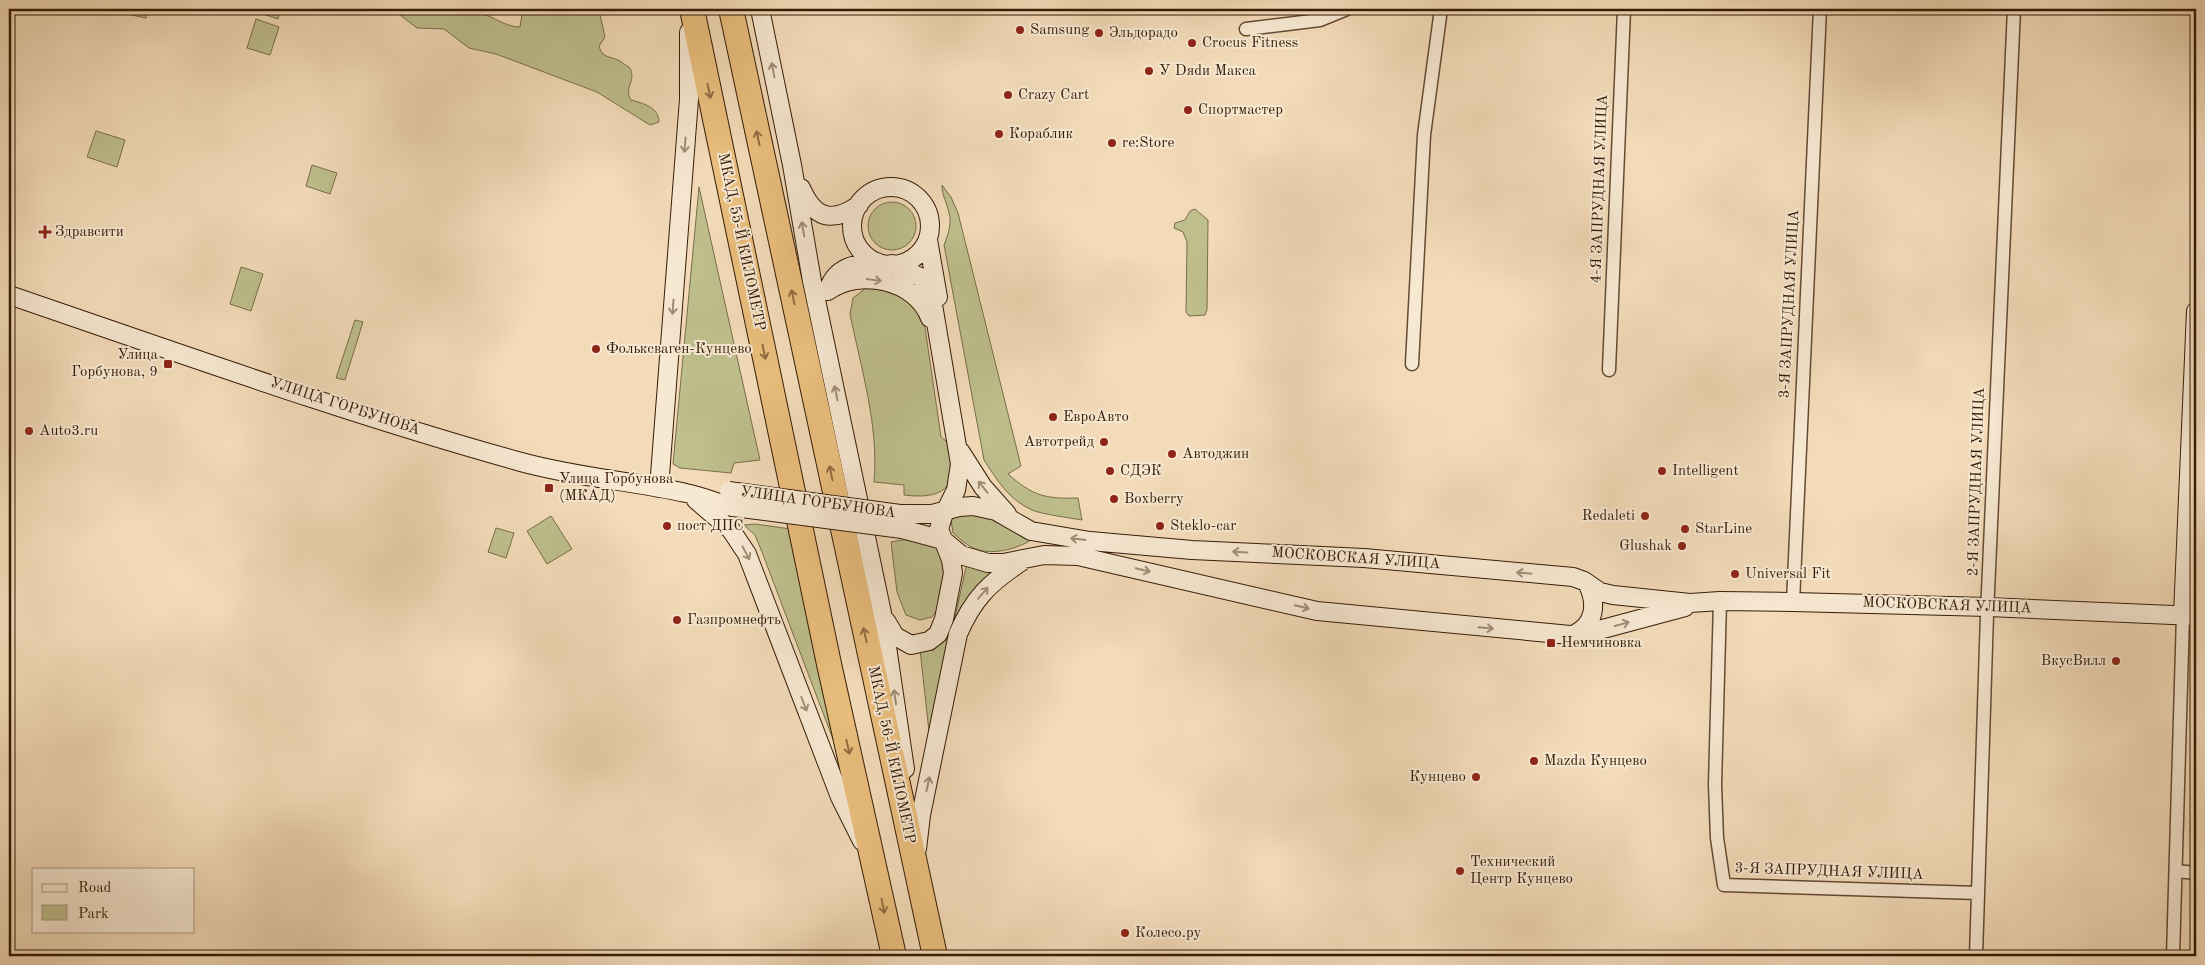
<svg xmlns="http://www.w3.org/2000/svg" width="2205" height="965" viewBox="0 0 2205 965" font-family="'Old Standard TT',serif">
	<style>
		.green { fill: #bebf8d; stroke: #7a6d4a }
		.lines { fill: none; stroke-linecap: round; stroke-linejoin: round }
		.stream { stroke: #727b6b; stroke-width: 3 }
		.street-casing { stroke: #644b33; stroke-width: 15 }
		.secondary-casing { stroke: #351b06; stroke-width: 20 }
		.highway-casing { stroke: #351b06; stroke-width: 26 }
		.street { stroke: #f7e8d2; stroke-width: 12 }
		.secondary { stroke: #f7e8d2; stroke-width: 18 }
		.highway { stroke: #eabe7c; stroke-width: 24 }
		.secondary-bridge-casing { stroke: #351b06; stroke-width: 20; stroke-linecap: butt }
		.secondary-bridge { stroke: #f7e8d2; stroke-width: 18 }
		.oneway { stroke: #a08c76 }
		.oneway2 { stroke: #906c41 }
		.poi-dot { fill: #8f2418; stroke: #f7e8d2; stroke-width: 2 }
		.labels { text-anchor: middle; dominant-baseline: central; stroke-width: 4; stroke-linejoin: round; paint-order: stroke }
		.poi-label { font-size: 15px; fill: #351b06; stroke: #f7e8d2; text-anchor: start }
		.street-label { font-size: 15px; fill: #351b06; stroke: #f7e8d2 }
	</style>
	<rect width="100%" height="100%" fill="#f3dbb9"/>
	<filter id="stains"><feTurbulence type="fractalNoise" baseFrequency=".004" numOctaves="4"/><feColorMatrix values="0 0 0 0 .2 0 0 0 0 .09 0 0 0 0 .02 0 0 0 .5 -.17"/></filter>
	<radialGradient id="worn" r=".72"><stop offset=".6" stop-color="#630" stop-opacity="0"/><stop offset="1" stop-color="#630" stop-opacity=".3"/></radialGradient>
	<path class="green" d="M102 9H147L146 18Z
		M255 9H281L278 19 254 11Z
		M392 9H478L481 13C494 17 506 27 520 27L522 14 511 9H600L599 10 605 37 599 46C602 58 609 56 618 60 623 62 624 65 629 67 638 79 623 88 631 100 642 103 659 107 659 122L650 125 597 92 496 54 469 48 444 29 417 28Z
		M256 19 279 27 270 55 247 48Z
		M96 131 125 140 117 167 87 157Z
		M312 165 337 173 330 194 306 186Z
		M942 185 951 197 958 213 1021 466 1008 474C1033 496 1045 499 1078 498L1082 520C1070 518 1041 514 1032 510 1009 500 997 480 984 460L944 245C948 235 952 224 949 213 947 203 942 196 942 185Z
		M699 187 760 460 734 463 731 473 680 468 673 464Z
		M868 226a24 24 0 1 1 48 0a24 24 0 1 1-48 0Z
		M1195 209 1208 220 1207 310 1205 315 1189 316 1186 312 1187 242 1183 232 1174 228 1175 223 1185 220 1190 211Z
		M241 267 263 274 251 311 230 304Z
		M866 288 891 291 914 299 923 314 941 437 951 445C950 456 952 466 950 477 948 498 920 497 904 495V485L874 482C879 426 861 368 850 314L853 298Z
		M355 320 363 322 345 380 336 378Z
		M980 512 1037 536C1022 548 994 556 976 549 967 546 960 539 953 533L951 520 960 513Z
		M551 516 572 549 547 564 527 531Z
		M755 524 791 529 842 763 762 552 755 535 744 525Z
		M496 528 514 533 506 558 488 552Z
		M918 537 937 546 946 565 937 610 932 617 920 620 906 615 897 592 891 542Z
		M967 563 1001 568 972 597 931 750 920 649 945 639 953 626Z"/>
	<g class="lines">
		<path class="stream" d="M1236 13 1305 9"/>
		<g class="street-casing">
			<path id="street" d="M1246 29 1320 20 1347 9
				M1412 364 1424 135 1441 9
				M1609 370 1624 9
				M1720 601 1715 785 1717 838 1724 885 1978 893
				M1793 602 1820 9
				M2176 871 2196 873
				M1976 956 1987 614 2014 9
				M2173 956 2183 615"/>
		</g>
		<g class="secondary-casing">
			<path id="secondary" d="M760 9 792 165 812 281 882 613 905 769
				M852 226a39 39 0 1 1 78 0a39 39 0 1 1-78 0Z
				M801 188C814 218 831 224 859 205
				M928 240 938 297
				M829 288C836 267 857 263 877 262
				M828 291C860 268 916 280 930 318
				M9 295C179 353 348 414 521 462 575 477 631 481 686 493 702 496 717 503 733 507
				M960 451 983 487 1007 514
				M659 488 689 99V32
				M696 500 731 530 747 554 840 797 862 841
				M900 514H932L959 507 973 506 996 511 1031 531 1090 541 1192 550 1364 558 1573 577 1584 581 1600 592 1613 595 1690 603 1720 601 1793 602 1988 607 2196 616
				M902 529 943 540 961 555 988 563H1003L1044 555 1078 556 1317 611 1570 635 1599 630 1685 607
				M2183 615 2196 311
				M886 621 895 636 911 645 929 641 938 634 944 619 953 573 951 560 939 529 943 516 956 490 960 464 932 299 920 277 892 264
				M1575 634C1595 624 1597 604 1588 585
				M917 849 921 815 958 634C973 599 989 583 1021 562"/>
		</g>
		<g class="highway-casing">
			<path id="highway" d="M692 9 829 664 894 956
				M731 9 935 956"/>
		</g>
		<use href="#street" class="street"/>
		<use href="#secondary" class="secondary"/>
		<use href="#highway" class="highway"/>
		<g class="secondary-bridge-casing">
			<path id="secondary-bridge" d="M729 491 900 514
				M733 507 902 529"/>
		</g>
		<use href="#secondary-bridge" class="secondary-bridge"/>
	</g>
	<defs><path id="oneway-shaft" d="M-6 0H5M1.5-3L5.5 0L1.5 3" fill="none" stroke-width="1.6" stroke-linecap="round" stroke-linejoin="round" transform="scale(1.25)"/></defs>
	<g class="oneway">
		<use href="#oneway-shaft" transform="translate(773 70) rotate(-101)"/>
		<use href="#oneway-shaft" transform="translate(685 145) rotate(94)"/>
		<use href="#oneway-shaft" transform="translate(803 229) rotate(-100)"/>
		<use href="#oneway-shaft" transform="translate(874 280) rotate(8)"/>
		<use href="#oneway-shaft" transform="translate(673 307) rotate(94)"/>
		<use href="#oneway-shaft" transform="translate(836 393) rotate(-102)"/>
		<use href="#oneway-shaft" transform="translate(983 487) rotate(-129)"/>
		<use href="#oneway-shaft" transform="translate(1078 539) rotate(-173)"/>
		<use href="#oneway-shaft" transform="translate(1240 552) rotate(-177)"/>
		<use href="#oneway-shaft" transform="translate(746 553) rotate(62)"/>
		<use href="#oneway-shaft" transform="translate(1143 570) rotate(13)"/>
		<use href="#oneway-shaft" transform="translate(1524 573) rotate(-175)"/>
		<use href="#oneway-shaft" transform="translate(983 593) rotate(-49)"/>
		<use href="#oneway-shaft" transform="translate(1302 607) rotate(14)"/>
		<use href="#oneway-shaft" transform="translate(1622 624) rotate(-15)"/>
		<use href="#oneway-shaft" transform="translate(1486 628) rotate(5)"/>
		<use href="#oneway-shaft" transform="translate(895 697) rotate(-98)"/>
		<use href="#oneway-shaft" transform="translate(804 704) rotate(69)"/>
		<use href="#oneway-shaft" transform="translate(928 784) rotate(-78)"/>
	</g>
	<g class="oneway2">
		<use href="#oneway-shaft" transform="translate(709 91) rotate(78)"/>
		<use href="#oneway-shaft" transform="translate(758 138) rotate(-102)"/>
		<use href="#oneway-shaft" transform="translate(793 297) rotate(-102)"/>
		<use href="#oneway-shaft" transform="translate(764 352) rotate(78)"/>
		<use href="#oneway-shaft" transform="translate(831 473) rotate(-102)"/>
		<use href="#oneway-shaft" transform="translate(865 635) rotate(-102)"/>
		<use href="#oneway-shaft" transform="translate(848 747) rotate(77)"/>
		<use href="#oneway-shaft" transform="translate(883 906) rotate(78)"/>
	</g>
	<g class="poi-dot">
		<circle cx="1020" cy="30" r="5"/>
		<circle cx="1099" cy="33" r="5"/>
		<circle cx="1192" cy="43" r="5"/>
		<circle cx="1149" cy="71" r="5"/>
		<circle cx="1008" cy="95" r="5"/>
		<circle cx="1188" cy="110" r="5"/>
		<circle cx="999" cy="134" r="5"/>
		<circle cx="1112" cy="143" r="5"/>
		<path d="M42.5 224.5h5v5h5v5h-5v5h-5v-5h-5v-5h5z"/>
		<circle cx="596" cy="349" r="5"/>
		<rect x="163" y="359" width="10" height="10" rx="2.5"/>
		<circle cx="1053" cy="417" r="5"/>
		<circle cx="29" cy="431" r="5"/>
		<circle cx="1104" cy="442" r="5"/>
		<circle cx="1172" cy="454" r="5"/>
		<circle cx="1110" cy="471" r="5"/>
		<circle cx="1662" cy="471" r="5"/>
		<rect x="544" y="483" width="10" height="10" rx="2.5"/>
		<circle cx="1114" cy="499" r="5"/>
		<circle cx="1645" cy="516" r="5"/>
		<circle cx="667" cy="526" r="5"/>
		<circle cx="1160" cy="526" r="5"/>
		<circle cx="1685" cy="529" r="5"/>
		<circle cx="1682" cy="546" r="5"/>
		<circle cx="1735" cy="574" r="5"/>
		<circle cx="677" cy="620" r="5"/>
		<rect x="1546" y="638" width="10" height="10" rx="2.5"/>
		<circle cx="2116" cy="661" r="5"/>
		<circle cx="1534" cy="761" r="5"/>
		<circle cx="1476" cy="777" r="5"/>
		<circle cx="1460" cy="871" r="5"/>
		<circle cx="1125" cy="933" r="5"/>
	</g>
	<g class="labels">
		<g class="poi-label">
			<text x="1030" y="30">Samsung</text>
			<text x="1109" y="33">Эльдорадо</text>
			<text x="1202" y="43">Crocus Fitness</text>
			<text x="1159" y="71">У Dяdи Макса</text>
			<text x="1018" y="95">Crazy Cart</text>
			<text x="1198" y="110">Спортмастер</text>
			<text x="1009" y="134">Кораблик</text>
			<text x="1122" y="143">re:Store</text>
			<text x="55" y="232">Здравсити</text>
			<text x="606" y="349">Фольксваген-Кунцево</text>
			<text x="158" y="355" text-anchor="end">Улица<tspan x="158" dy="17">Горбунова, 9</tspan></text>
			<text x="1063" y="417">ЕвроАвто</text>
			<text x="39" y="431">Auto3.ru</text>
			<text x="1094" y="442" text-anchor="end">Автотрейд</text>
			<text x="1182" y="454">Автоджин</text>
			<text x="1120" y="471">СДЭК</text>
			<text x="1672" y="471">Intelligent</text>
			<text x="559" y="479">Улица Горбунова<tspan x="559" dy="17">(МКАД)</tspan></text>
			<text x="1124" y="499">Boxberry</text>
			<text x="1635" y="516" text-anchor="end">Redaleti</text>
			<text x="677" y="526">пост ДПС</text>
			<text x="1170" y="526">Steklo-car</text>
			<text x="1695" y="529">StarLine</text>
			<text x="1672" y="546" text-anchor="end">Glushak</text>
			<text x="1745" y="574">Universal Fit</text>
			<text x="687" y="620">Газпромнефть</text>
			<text x="1561" y="643">Немчиновка</text>
			<text x="2106" y="661" text-anchor="end">ВкусВилл</text>
			<text x="1544" y="761">Mazda Кунцево</text>
			<text x="1466" y="777" text-anchor="end">Кунцево</text>
			<text x="1470" y="862">Технический<tspan x="1470" dy="17">Центр Кунцево</tspan></text>
			<text x="1135" y="933">Колесо.ру</text>
		</g>
		<g class="street-label">
			<text transform="translate(1600 189) rotate(-88)">4-Я ЗАПРУДНАЯ УЛИЦА</text>
			<text transform="translate(741 242) rotate(78)">МКАД, 55-Й КИЛОМЕТР</text>
			<text transform="translate(1790 304) rotate(-87)">3-Я ЗАПРУДНАЯ УЛИЦА</text>
			<text transform="translate(345 407) rotate(18)">УЛИЦА ГОРБУНОВА</text>
			<text transform="translate(1977 482) rotate(-88)">2-Я ЗАПРУДНАЯ УЛИЦА</text>
			<text transform="translate(818 503) rotate(8)">УЛИЦА ГОРБУНОВА</text>
			<text transform="translate(1356 559) rotate(4)">МОСКОВСКАЯ УЛИЦА</text>
			<text transform="translate(1947 606) rotate(2)">МОСКОВСКАЯ УЛИЦА</text>
			<text transform="translate(891 755) rotate(78)">МКАД, 56-Й КИЛОМЕТР</text>
			<text transform="translate(1829 872) rotate(2)">3-Я ЗАПРУДНАЯ УЛИЦА</text>
		</g>
	</g>
	<rect width="2205" height="965" fill="none" stroke="#f3dbb9" stroke-width="30"/>
	<rect x="10" y="10" width="2185" height="945" fill="none" stroke="#351b06" stroke-width="2.5"/>
	<rect x="15" y="15" width="2175" height="935" fill="none" stroke="#351b06"/>
	<rect x="32" y="868" width="162" height="65" fill="#f7e8d2" stroke="#a99680"/>
	<rect x="42" y="884" width="25" height="8" fill="#f7e8d2" stroke="#a99680"/>
	<text x="78" y="892" font-size="15" fill="#351b06">Road</text>
	<rect x="42" y="905" width="25" height="15" fill="#bebf8d" stroke="#a99680"/>
	<text x="78" y="918" font-size="15" fill="#351b06">Park</text>
	<rect width="100%" height="100%" filter="url(#stains)"/>
	<rect width="100%" height="100%" fill="url(#worn)"/>
</svg>
